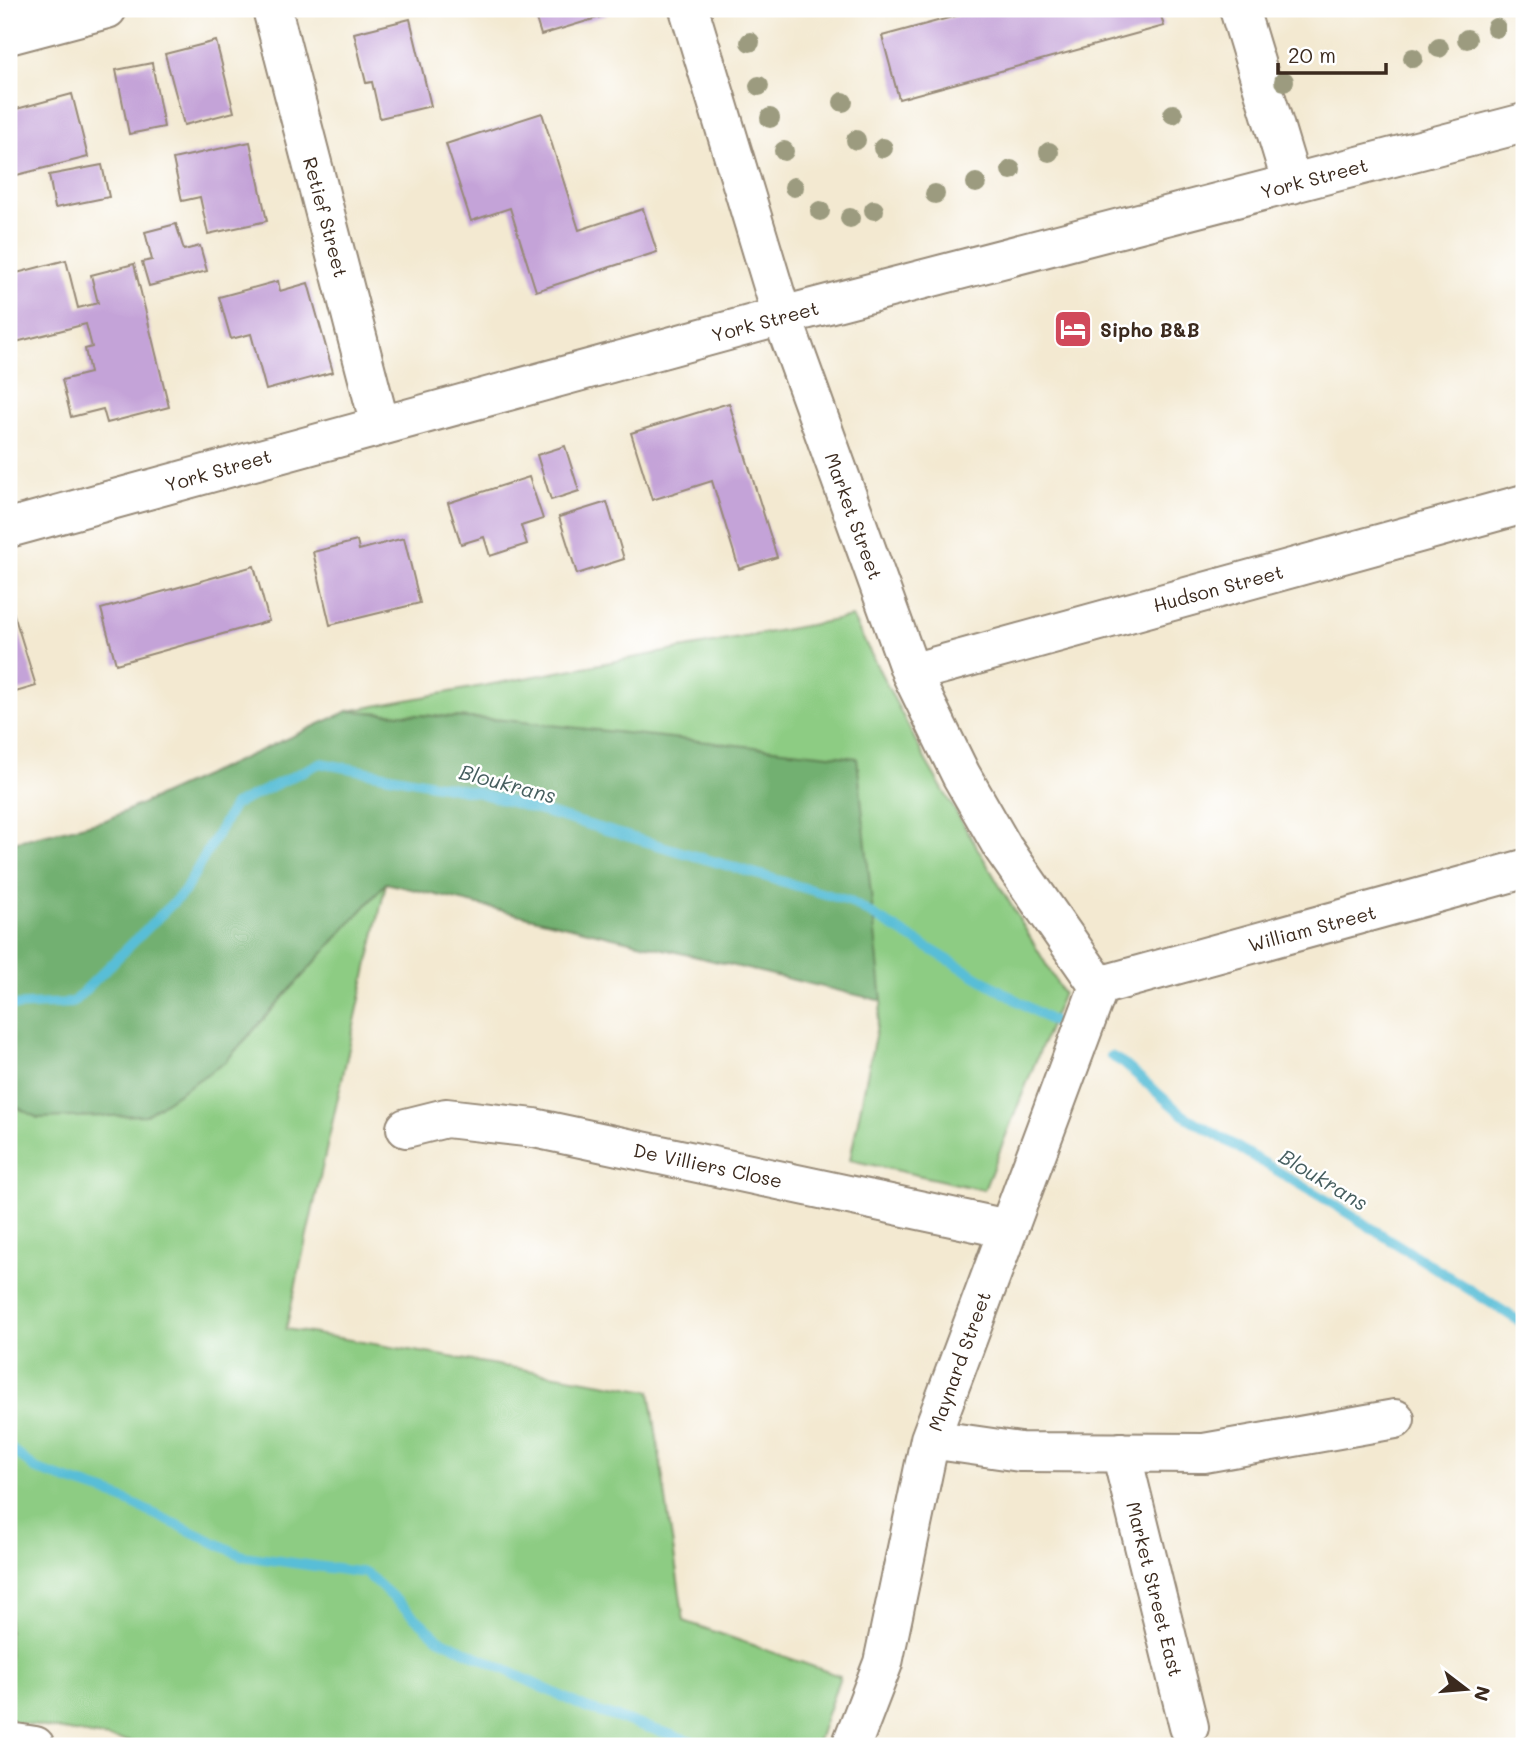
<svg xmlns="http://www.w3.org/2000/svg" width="1533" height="1755" viewBox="0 0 1533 1755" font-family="Mali,sans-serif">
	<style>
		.green { fill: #8dcc83; stroke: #647b50; stroke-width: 2 }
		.forest { fill: #72b071; stroke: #566d48; stroke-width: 2 }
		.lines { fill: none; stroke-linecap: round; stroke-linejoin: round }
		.stream { stroke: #59bed7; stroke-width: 10 }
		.building { fill: #c4a3d8 }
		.minor-casing { stroke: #978a78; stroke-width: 42 }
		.minor { stroke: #fff; stroke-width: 38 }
		.tree { fill: #9c9b7f }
		.labels { text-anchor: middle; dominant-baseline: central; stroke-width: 5; stroke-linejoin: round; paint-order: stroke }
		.street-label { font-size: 19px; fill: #3b2a1e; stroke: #fff }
		.poi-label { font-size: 19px; font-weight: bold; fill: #3b2a1e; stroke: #fff; text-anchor: start }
		.water-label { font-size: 21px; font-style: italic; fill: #465e5f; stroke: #fff }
	</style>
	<rect width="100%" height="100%" fill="#fff"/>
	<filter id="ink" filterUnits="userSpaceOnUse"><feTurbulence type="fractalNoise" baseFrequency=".0143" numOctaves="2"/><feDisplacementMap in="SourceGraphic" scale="14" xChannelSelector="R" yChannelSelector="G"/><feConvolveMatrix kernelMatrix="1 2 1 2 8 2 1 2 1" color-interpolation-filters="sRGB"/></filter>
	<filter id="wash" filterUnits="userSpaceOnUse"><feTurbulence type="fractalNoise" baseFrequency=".00686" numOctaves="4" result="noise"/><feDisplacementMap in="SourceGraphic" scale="28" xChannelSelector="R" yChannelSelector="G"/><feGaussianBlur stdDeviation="1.57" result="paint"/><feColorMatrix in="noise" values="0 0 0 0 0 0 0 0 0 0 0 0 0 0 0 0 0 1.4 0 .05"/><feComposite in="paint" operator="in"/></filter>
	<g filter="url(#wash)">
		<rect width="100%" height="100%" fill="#f3e9d1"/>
		<path class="green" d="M852 617 926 761 1063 993 984 1190 850 1160 882 1001 504 720 348 711Z
			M386 883 286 1329 650 1391 684 1621 840 1676 816 1746H156L9 1721V1103L38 1118 225 1062Z"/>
		<path class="forest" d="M348 711 504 720 857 758 882 1001 386 883 225 1062 146 1115 38 1118 9 1103V843L106 820Z"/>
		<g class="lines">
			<path class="stream" d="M9 1006 72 1003 184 892 234 805 320 763 476 792 849 901 1060 1026
				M1111 1056 1123 1063 1183 1115 1330 1202 1524 1324
				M9 1447 37 1470 114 1495 243 1556 366 1573 438 1638 586 1708 707 1746"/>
		</g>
		<g id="blocks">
			<path class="building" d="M533 9H606L607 15 541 35Z
				M982 9H1159L1164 26 899 99 882 36Z
				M410 19 431 106 380 118 372 82 366 83 354 33Z
				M216 41 234 112 184 125 165 54Z
				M152 63 164 127 129 134 116 70Z
				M72 94 88 157 9 177V111Z
				M542 113 579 230 643 209 657 252 536 291 510 208 471 221 446 144Z
				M250 142 267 221 208 234 200 197 182 201 173 159Z
				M102 165 109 197 55 208 49 175Z
				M176 224 184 250 200 246 207 271 149 286 142 262 152 260 145 232Z
				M66 260 78 308 98 303 91 275 134 264 169 407 107 423 103 409 71 417 62 380 90 373 85 349 92 347 86 324 12 343 9 330V275Z
				M278 281 280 291 308 283 333 372 266 390 251 334 231 339 219 297Z
				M729 403 777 557 739 569 712 481 652 500 631 433Z
				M565 446 579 491 551 500 537 455Z
				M529 477 543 519 521 526 527 544 490 556 484 537 461 544 448 503Z
				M607 502 624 559 577 574 559 517Z
				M404 538 420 603 330 625 313 552 357 541 359 550Z
				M254 566 269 621 116 664 101 609Z
				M12 608 36 686 9 694V609Z"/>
		</g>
	</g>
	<g filter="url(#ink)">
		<use href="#blocks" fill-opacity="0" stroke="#978a78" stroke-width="2"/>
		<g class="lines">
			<g class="minor-casing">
				<path id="minor" d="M272 9 380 425
					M689 9 782 316 911 673 961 775 1003 848 1099 986
					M1239 9 1292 184
					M9 35 107 9
					M9 528 782 316 1524 123
					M911 673 1524 504
					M1099 986 1524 869
					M406 1128 446 1118 534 1128 1008 1229
					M930 1439 1020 1452 1204 1453 1395 1419
					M1121 1452 1189 1727
					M9 1742 35 1746
					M851 1746 883 1663 930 1439 1099 986"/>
			</g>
			<use href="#minor" class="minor"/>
		</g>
		<g class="tree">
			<circle cx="1496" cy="28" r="10"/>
			<circle cx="1467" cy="39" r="10"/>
			<circle cx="750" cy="42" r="10"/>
			<circle cx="1439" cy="48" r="10"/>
			<circle cx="1413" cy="58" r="10"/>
			<circle cx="1284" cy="81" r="10"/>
			<circle cx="759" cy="86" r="10"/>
			<circle cx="843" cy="102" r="10"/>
			<circle cx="1173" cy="114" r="10"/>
			<circle cx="770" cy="118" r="10"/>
			<circle cx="856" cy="140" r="10"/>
			<circle cx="883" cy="148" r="10"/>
			<circle cx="784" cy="151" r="10"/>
			<circle cx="1049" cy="152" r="10"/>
			<circle cx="1011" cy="170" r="10"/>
			<circle cx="976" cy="183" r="10"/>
			<circle cx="794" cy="187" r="10"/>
			<circle cx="935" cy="194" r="10"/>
			<circle cx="874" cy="210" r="10"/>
			<circle cx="820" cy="211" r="10"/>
			<circle cx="850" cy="218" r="10"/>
		</g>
	</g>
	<defs>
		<g id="hotel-square" transform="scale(2.0125)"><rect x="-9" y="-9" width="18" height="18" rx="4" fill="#d1495b" stroke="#fff"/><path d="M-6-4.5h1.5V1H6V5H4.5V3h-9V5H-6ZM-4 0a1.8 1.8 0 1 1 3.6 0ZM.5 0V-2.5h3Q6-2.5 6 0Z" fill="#fff"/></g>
	</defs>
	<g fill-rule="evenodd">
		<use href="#hotel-square" x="1073" y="329"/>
	</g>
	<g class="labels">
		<g class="street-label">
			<text transform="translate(1314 178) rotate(-15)">York Street</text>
			<text transform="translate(326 217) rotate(75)">Retief Street</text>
			<text transform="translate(765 321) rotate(-15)">York Street</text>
			<text transform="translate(218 470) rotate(-16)">York Street</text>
			<text transform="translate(854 516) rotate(70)">Market Street</text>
			<text transform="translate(1218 588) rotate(-15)">Hudson Street</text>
			<text transform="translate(1312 928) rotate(-15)">William Street</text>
			<text transform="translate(708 1165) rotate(12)">De Villiers Close</text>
			<text transform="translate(959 1361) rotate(-70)">Maynard Street</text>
			<text transform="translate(1155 1589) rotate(76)">Market Street East</text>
		</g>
		<g class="poi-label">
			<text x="1100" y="329">Sipho B&amp;B</text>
		</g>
		<g class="water-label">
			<text transform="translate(508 783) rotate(15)">Bloukrans</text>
			<text transform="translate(1324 1179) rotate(31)">Bloukrans</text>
		</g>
	</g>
	<rect width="1533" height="1755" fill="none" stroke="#fff" stroke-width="35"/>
	<g transform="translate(1466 1689) rotate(106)" stroke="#ffffff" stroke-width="5" paint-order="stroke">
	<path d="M0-5L12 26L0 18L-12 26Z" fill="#3b2a1e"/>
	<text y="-10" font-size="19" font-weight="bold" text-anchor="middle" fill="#3b2a1e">N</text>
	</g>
	<path d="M1278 63v10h108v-10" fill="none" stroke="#3b2a1e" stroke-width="3.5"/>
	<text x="1288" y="63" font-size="21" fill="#3b2a1e" stroke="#ffffff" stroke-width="5" paint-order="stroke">20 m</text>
</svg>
